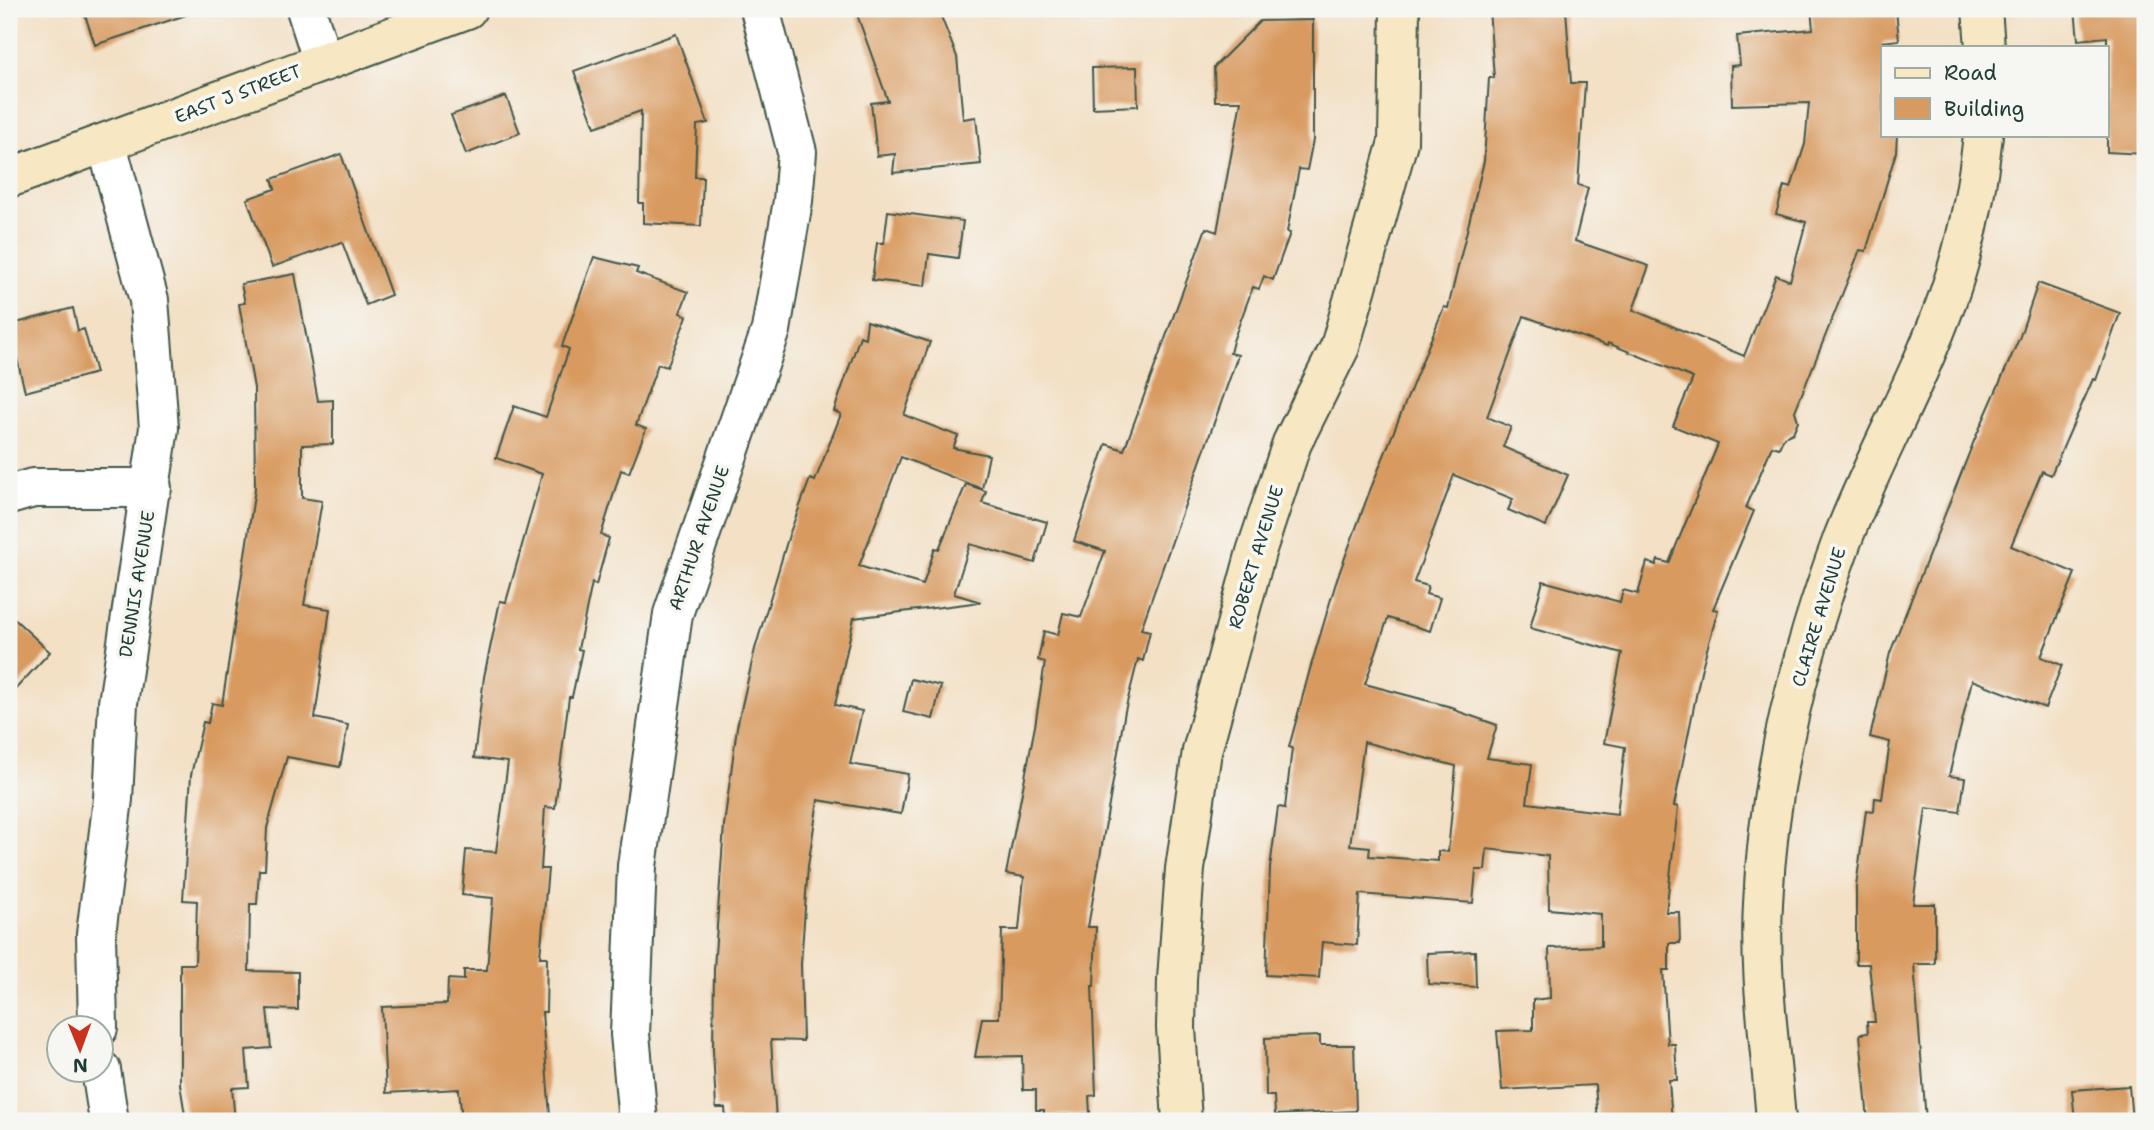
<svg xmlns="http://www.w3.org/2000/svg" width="2154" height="1130" viewBox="0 0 2154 1130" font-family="'Shantell Sans',sans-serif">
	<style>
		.building { fill: #d89a5e; fill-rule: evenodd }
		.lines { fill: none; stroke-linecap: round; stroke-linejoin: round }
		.street-casing { stroke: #3f554a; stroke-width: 42 }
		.secondary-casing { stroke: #3f554a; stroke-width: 42 }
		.street { stroke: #fff; stroke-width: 38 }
		.secondary { stroke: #f7e8c3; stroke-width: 38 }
		.labels { text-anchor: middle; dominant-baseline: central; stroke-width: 7; stroke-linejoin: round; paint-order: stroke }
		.street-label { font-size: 18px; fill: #1f3d34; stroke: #f6f6f2 }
	</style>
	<rect width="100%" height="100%" fill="#f6f6f2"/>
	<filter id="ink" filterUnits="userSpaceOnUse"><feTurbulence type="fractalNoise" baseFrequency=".0143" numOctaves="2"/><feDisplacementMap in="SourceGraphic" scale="14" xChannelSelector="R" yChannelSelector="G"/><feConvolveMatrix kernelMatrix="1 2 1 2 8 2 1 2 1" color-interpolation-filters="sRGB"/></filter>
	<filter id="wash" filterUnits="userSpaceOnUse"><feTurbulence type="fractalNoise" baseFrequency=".00686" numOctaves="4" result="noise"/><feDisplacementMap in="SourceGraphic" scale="28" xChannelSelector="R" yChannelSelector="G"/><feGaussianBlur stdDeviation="1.57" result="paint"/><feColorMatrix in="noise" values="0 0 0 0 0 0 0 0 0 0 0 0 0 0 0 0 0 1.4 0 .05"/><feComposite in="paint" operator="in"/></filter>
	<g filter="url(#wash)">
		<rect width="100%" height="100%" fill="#f3e0c5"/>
		<g id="blocks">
			<path class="building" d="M83 9H185L186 15 95 45Z
				M855 9H938L957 57 963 119 976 117 981 164 893 173 895 154 877 156 871 103 888 101Z
				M1489 9H1566L1571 83H1585L1578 185 1588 188 1575 241 1649 266 1633 310 1744 356 1776 275 1790 281 1806 222 1776 214 1784 186 1791 188 1805 144 1809 103 1732 105 1731 66 1740 65 1737 36 1813 29 1811 9H1896L1899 40 1883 42V135H1897L1896 152 1871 235 1866 251 1860 250 1795 411 1798 421 1793 433 1784 437 1779 448 1772 446 1746 508 1754 511 1713 609 1718 610 1701 671 1674 806 1678 807 1666 912H1679L1680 943H1669V970H1663L1668 1044H1675L1677 1080H1669L1672 1121H1598L1595 1085 1502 1090 1497 1031 1533 1030V1000L1550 998 1549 948 1601 946V914L1549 909 1548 856 1487 849 1485 870H1476L1473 903 1360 894 1357 945 1322 942 1319 978 1266 975 1270 868 1278 807 1285 808 1292 748 1289 747 1310 669 1337 579 1369 493 1444 307 1448 308 1484 161 1489 78H1494ZM1524 316 1607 346 1608 343 1693 378 1673 426 1718 444 1669 563 1658 560 1656 565 1647 562 1638 594 1623 590 1620 602 1543 581 1530 628 1622 653 1604 743 1625 747 1617 814 1527 803 1532 764 1487 758 1497 725 1454 710 1455 708 1365 684 1388 618 1430 631 1440 598 1426 594 1428 586 1414 582 1454 475 1513 499 1508 510 1546 526 1568 475 1503 447 1511 427 1487 417ZM1364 742 1456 766 1448 852 1438 851V861L1369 856 1370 847 1350 845Z
				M2075 9H2145V154L2107 152V37L2078 40Z
				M1313 20V140L1307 170 1299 169 1287 232 1290 233 1273 280 1264 276 1259 289 1253 287 1233 341 1230 353 1238 355 1141 629 1150 631 1143 661 1138 659 1125 711 1088 927H1096L1094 986H1092L1096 1095 1089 1096 1090 1114 1044 1116V1110H1036V1090H1023L1022 1056 975 1057 982 1018H999L1002 930H1019L1024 877 1006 874 1035 726 1045 662 1038 660 1044 631 1058 635 1063 613 1081 617 1105 551 1074 541 1106 444 1124 450 1206 228 1217 232 1241 101H1215L1214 67 1260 21Z
				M676 34 708 123 697 125 695 177H703L701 226 643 223V203H639L641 111 595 127 574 71Z
				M1137 67 1138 106 1093 108 1092 68Z
				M506 96 520 133 466 154 451 115Z
				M341 154 391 295 366 305 342 242 272 267 247 199 275 189 272 179Z
				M888 211 963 221 958 258 929 254 925 286 872 280 877 243H884Z
				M594 257 638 268 636 273 688 292 680 313 687 316 667 367 658 364 636 425 646 429 629 473 621 470 601 535 609 538 596 585 592 583 578 649 582 650 572 697H569L555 808 545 807 541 869H548L540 957H547L546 1012H542L550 1116 543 1117V1121H462L459 1089 386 1093 382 1007 447 1004 448 979 464 980V970H487L493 898 462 895 466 850 496 852 508 762 474 758 484 677 500 601 506 602 542 474 496 458 514 406 546 417 569 349 562 346Z
				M295 274 318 401 333 400V444L302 445V498L322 501 304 605 330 609 315 718 348 725 340 767 287 757 267 828 265 870H259L257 904H250L249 971 298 972V1010L267 1009 271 1048 246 1050 249 1087 232 1088 235 1121H186L180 1084V964H195L197 901 183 900 191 775 203 722 208 723 212 703 222 705 255 489 254 388 239 304 245 303 241 284Z
				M2038 283 2120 313 2096 380 2093 379 2051 475 2042 471 2011 546 2075 573 2041 657 2062 665 2045 708 1972 680 1949 776 1965 778 1960 812 1926 808 1913 904H1935V964H1914L1926 1121H1868L1860 1034 1868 1033 1867 1022H1875L1869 964H1856V887L1866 810 1874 811 1875 798 1882 799 1890 742 1870 737 1890 653 1974 441 2019 339Z
				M73 308 78 331 84 329 96 373 25 392 9 325Z
				M867 321 930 342 904 415 958 436 953 448 989 455 982 489 901 457 859 566 923 585 935 548 939 549 966 484 986 491 982 503 1047 522 1035 563 970 544 954 594 981 602 854 618 835 705 862 711 850 764 908 774 901 814 818 800 808 866 801 964 803 1041 771 1040 776 1121 726 1120 725 1108H716L713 1050 714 969 724 825 737 727 755 649 789 535 810 479 815 481 841 414 834 411 860 336 865 338Z
				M9 614 50 652 9 696Z
				M911 679 941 686 933 719 903 712Z
				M1475 951 1476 987 1428 984 1427 953Z
				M1320 1036V1045H1354L1356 1111 1275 1115 1274 1096H1266L1265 1038Z
				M2129 1086 2132 1121H2075L2072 1090Z"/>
		</g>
	</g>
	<g filter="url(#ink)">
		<use href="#blocks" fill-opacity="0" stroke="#3f554a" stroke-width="2"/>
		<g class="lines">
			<g class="street-casing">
				<path id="street" d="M306 9 323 62
					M9 495 33 488H152
					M98 1028 96 934 113 799 118 703 159 428 149 300 107 145
					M101 1070 109 1121
					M638 1121 630 1034 637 866 673 614 771 330 793 201 797 152 760 9"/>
			</g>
			<g class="secondary-casing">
				<path id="secondary" d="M1982 9 1985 47
					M9 178 467 9
					M1182 1121 1176 1028 1177 979 1185 869 1202 751 1256 552 1292 443 1340 347 1398 142 1400 9
					M1776 1121C1771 1049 1759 977 1763 904 1768 779 1799 656 1843 538 1874 458 1918 382 1947 300 1966 247 1977 191 1983 135"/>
			</g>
			<use href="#street" class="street"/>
			<use href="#secondary" class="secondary"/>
		</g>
	</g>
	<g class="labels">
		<g class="street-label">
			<text transform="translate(238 94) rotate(-21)">EAST J STREET</text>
			<text transform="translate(699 538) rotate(-71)">ARTHUR AVENUE</text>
			<text transform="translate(1256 557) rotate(-73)">ROBERT AVENUE</text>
			<text transform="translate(137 584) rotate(-81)">DENNIS AVENUE</text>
			<text transform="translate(1819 617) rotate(-73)">CLAIRE AVENUE</text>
		</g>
	</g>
	<rect width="2154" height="1130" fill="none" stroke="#f6f6f2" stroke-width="35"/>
	<rect x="1881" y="46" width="228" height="91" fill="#f6f6f2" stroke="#a0aca6" stroke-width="2"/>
	<rect x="1895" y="68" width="35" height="10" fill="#f7e8c3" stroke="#a0aca6" stroke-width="2"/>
	<text x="1944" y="80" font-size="21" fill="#1f3d34">Road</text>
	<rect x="1895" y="98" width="35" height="21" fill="#d89a5e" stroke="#a0aca6" stroke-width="2"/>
	<text x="1944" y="116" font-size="21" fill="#1f3d34">Building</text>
	<g transform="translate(80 1049) rotate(179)"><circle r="33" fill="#f6f6f2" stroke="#a0aca6" stroke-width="2"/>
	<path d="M0-5L12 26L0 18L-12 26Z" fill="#c8321e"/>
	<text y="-10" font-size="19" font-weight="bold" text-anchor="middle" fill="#1f3d34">N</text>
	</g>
</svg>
